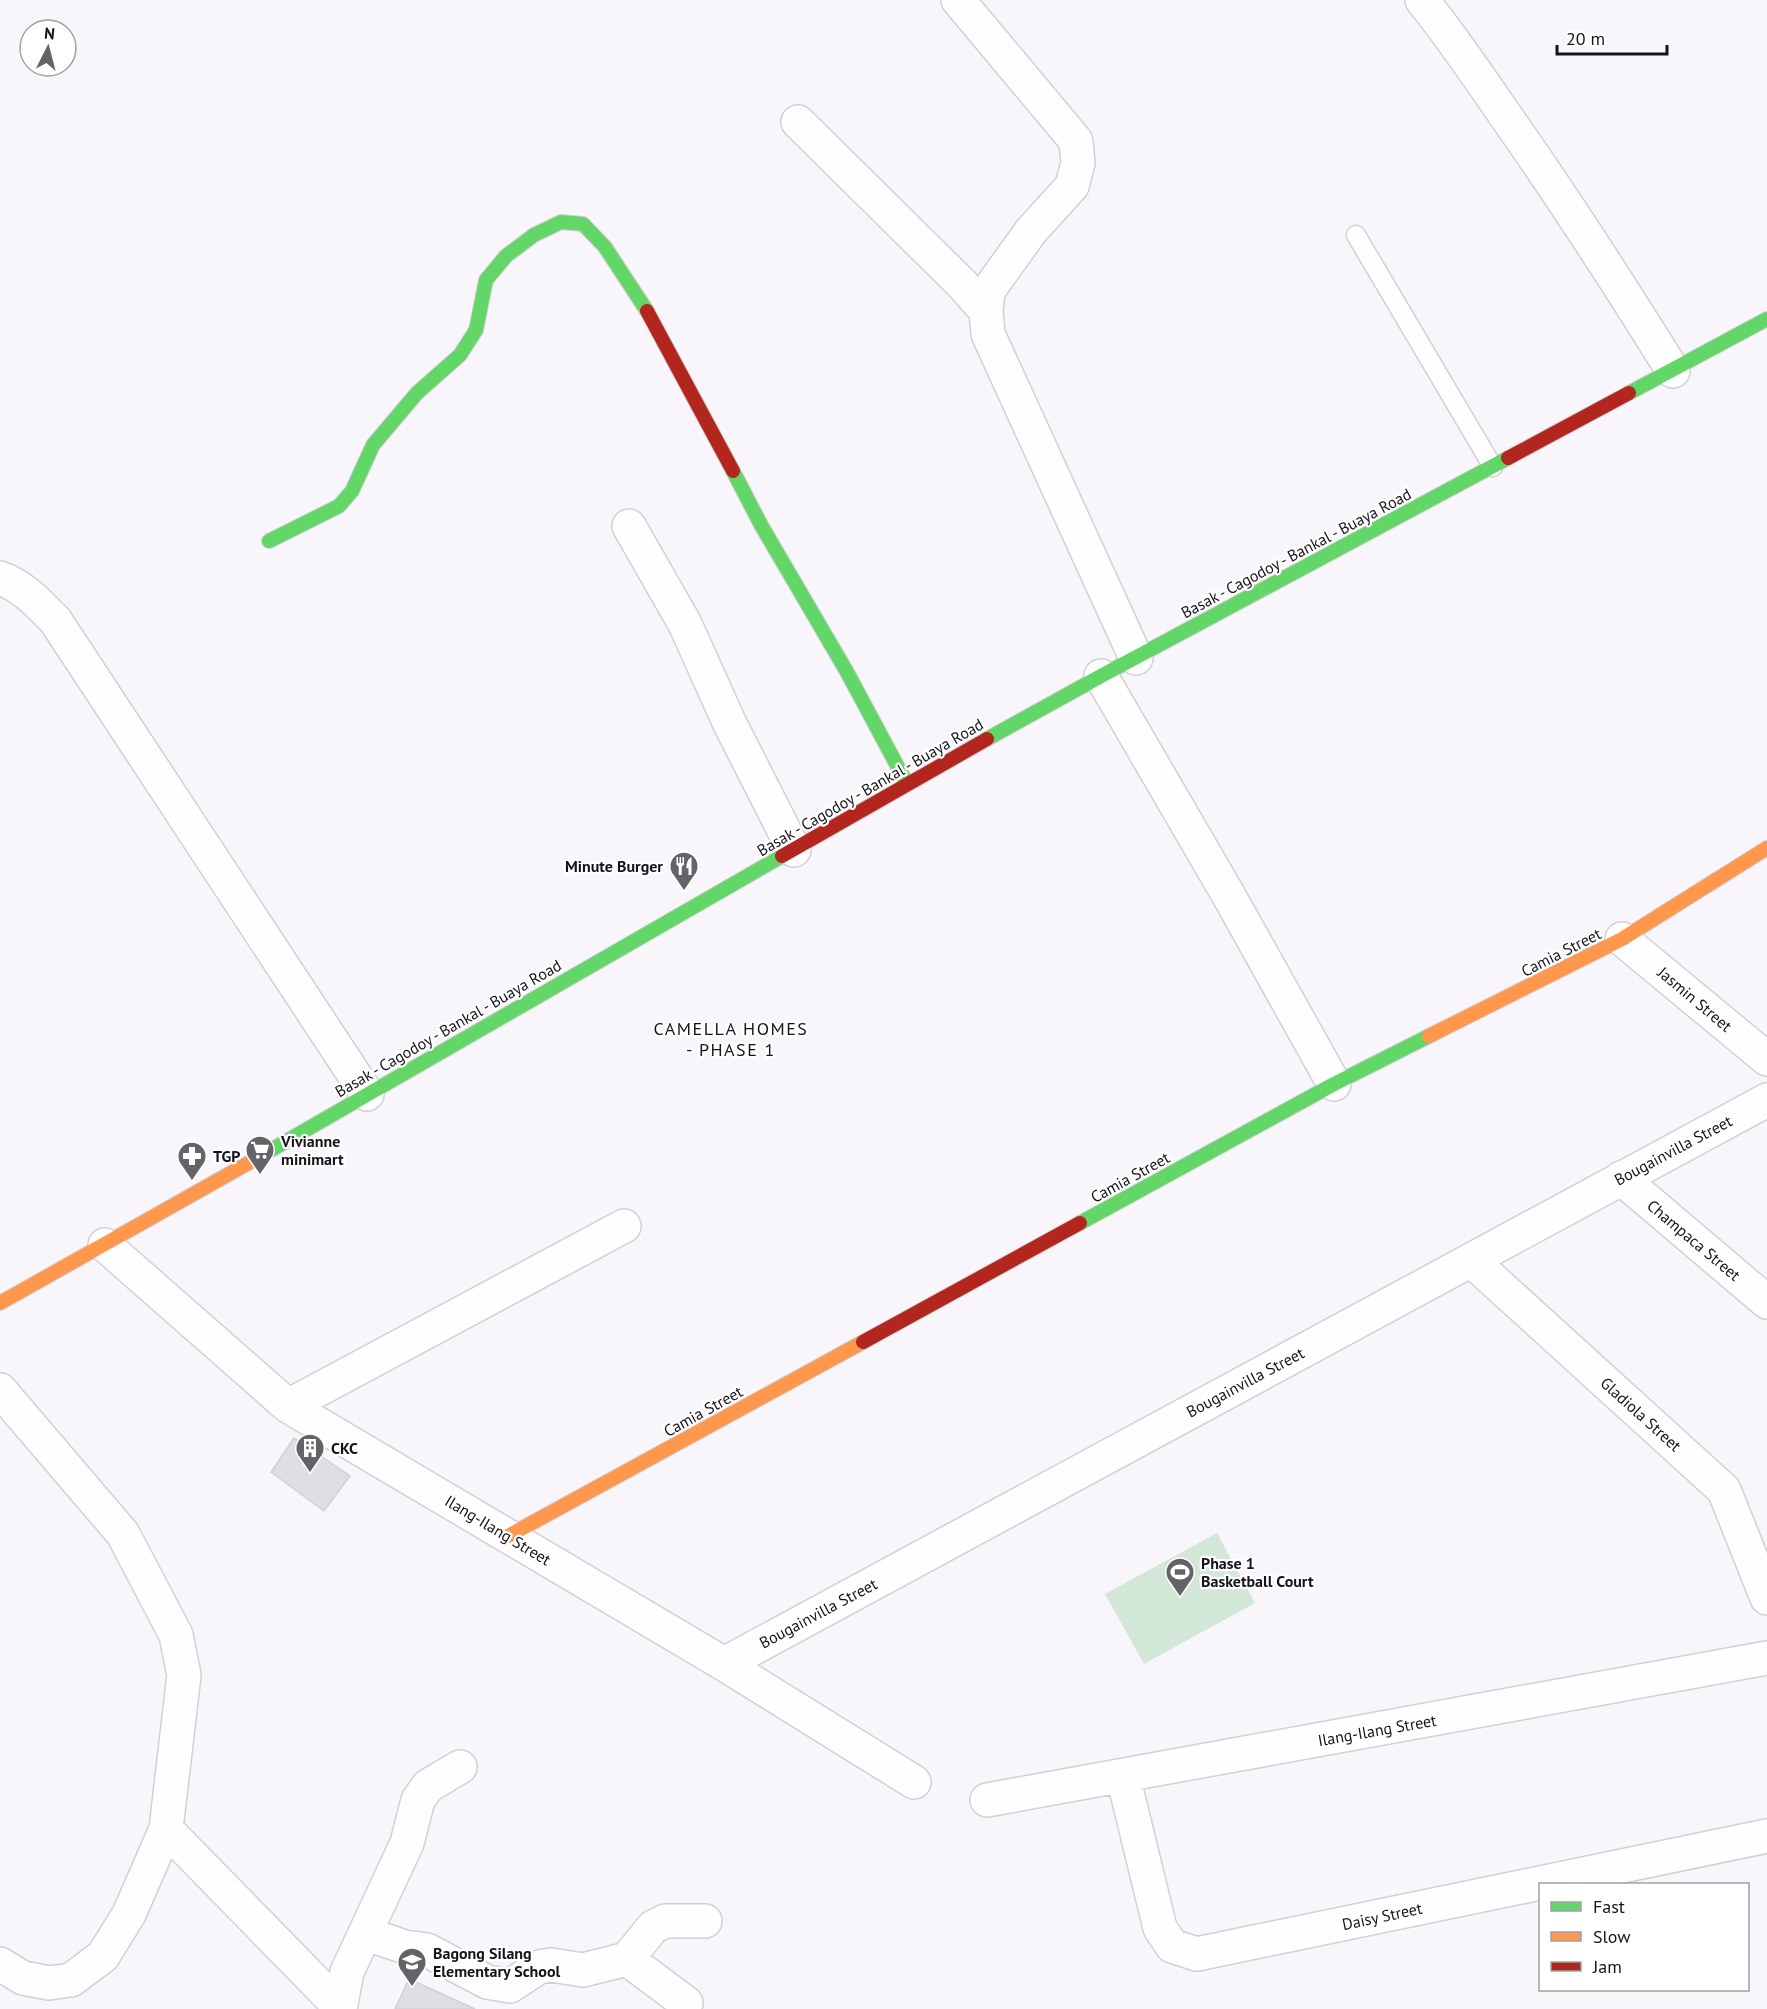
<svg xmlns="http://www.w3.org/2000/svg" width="1767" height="2009" viewBox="0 0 1767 2009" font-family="'PT Sans',sans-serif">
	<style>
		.park { fill: #d3e7d8 }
		.building { fill: #e0dee3; stroke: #d2d0d6; stroke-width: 1.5 }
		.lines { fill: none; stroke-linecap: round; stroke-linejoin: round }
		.lane-casing { stroke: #d2d0d5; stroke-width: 21 }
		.street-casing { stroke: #d2d0d5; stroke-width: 36 }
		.fast-casing { stroke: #d2d0d5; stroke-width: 16 }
		.slow-casing { stroke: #d2d0d5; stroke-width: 16 }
		.jam-casing { stroke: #d2d0d5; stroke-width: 16 }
		.lane { stroke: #fefefe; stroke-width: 18 }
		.street { stroke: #fefefe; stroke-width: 33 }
		.fast { stroke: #63d668; stroke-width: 14 }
		.slow { stroke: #ff974d; stroke-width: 14 }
		.jam { stroke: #b3261e; stroke-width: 14 }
		.labels { text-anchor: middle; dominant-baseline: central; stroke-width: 4.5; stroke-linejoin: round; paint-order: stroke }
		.street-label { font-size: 16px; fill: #16141a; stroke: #fff }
		.poi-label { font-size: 16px; font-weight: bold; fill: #16141a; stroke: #fff; text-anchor: start }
		.neighbourhood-label { font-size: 18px; letter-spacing: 1.5px; fill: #16141a; stroke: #fff }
	</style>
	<rect width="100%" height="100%" fill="#f8f6fa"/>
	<path class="park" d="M1217 1533 1255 1603 1144 1664 1105 1594Z"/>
	<path class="building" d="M294 1438 350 1476 324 1511 271 1472Z
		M409 1979 475 2009H395Z"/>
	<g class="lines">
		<g class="lane-casing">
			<path id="lane" d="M1356 235 1493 467"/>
		</g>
		<g class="street-casing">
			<path id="street" d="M958 0 1076 141 1078 163 1072 186 1031 231 988 291 986 311 988 334 1136 658
				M1422 0C1452 37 1478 76 1505 115 1564 199 1619 284 1673 371
				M798 122 962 284 986 311
				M629 526 685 624 729 722 794 850
				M0 578C23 586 38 603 55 620L367 1094
				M1101 676 1229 896 1334 1084
				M1622 939 1767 1059
				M1621 1178 1767 1302
				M105 1245 288 1406 724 1664 914 1782
				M1471 1260 1724 1490 1767 1598
				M0 1390 123 1534 176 1635 184 1675 166 1829 340 2007
				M288 1406 624 1226
				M724 1664 1767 1100
				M1123 1776 1160 1928 1172 1946 1197 1954 1767 1836
				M987 1800 1767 1658
				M367 1934 405 1947 427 1950 487 1982 510 1986 539 1967 551 1965 583 1970 627 1959 653 1927 665 1921H705
				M627 1959 686 2003
				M0 1964 23 1978 49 1983 71 1980 103 1956 129 1914 166 1829
				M340 2009 347 1972 407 1843 418 1800 428 1786 460 1767"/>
		</g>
		<g class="fast-casing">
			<path id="fast" d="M1629 393 1767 319
				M733 471 761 525 847 672 907 784
				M269 541 339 506 352 491 373 445 417 393 460 355 476 330 486 280 506 256 534 235 561 222 583 224 605 247 647 311
				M987 739 1101 676 1508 458
				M252 1161 782 856
				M1080 1223 1334 1084 1429 1036"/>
		</g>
		<g class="slow-casing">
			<path id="slow" d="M1429 1036 1622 939 1767 848
				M0 1303 252 1161
				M508 1536 863 1342"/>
		</g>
		<g class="jam-casing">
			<path id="jam" d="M647 311 733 471
				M1508 458 1629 393
				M782 856 987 739
				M863 1342 1080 1223"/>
		</g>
		<use href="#lane" class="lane"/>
		<use href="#street" class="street"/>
		<use href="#fast" class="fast"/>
		<use href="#slow" class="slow"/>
		<use href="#jam" class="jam"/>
	</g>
	<defs>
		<g id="restaurant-pin" transform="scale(1.5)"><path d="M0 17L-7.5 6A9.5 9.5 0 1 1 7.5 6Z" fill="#656368" stroke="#fff"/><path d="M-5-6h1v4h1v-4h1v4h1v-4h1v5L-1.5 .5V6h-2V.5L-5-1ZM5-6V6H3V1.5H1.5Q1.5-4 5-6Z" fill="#fff"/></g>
		<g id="supermarket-pin" transform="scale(1.5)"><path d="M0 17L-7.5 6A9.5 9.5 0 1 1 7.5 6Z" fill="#656368" stroke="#fff"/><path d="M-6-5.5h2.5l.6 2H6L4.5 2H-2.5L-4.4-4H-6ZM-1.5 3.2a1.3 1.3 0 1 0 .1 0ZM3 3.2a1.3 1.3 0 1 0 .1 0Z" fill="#fff"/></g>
		<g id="pharmacy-pin" transform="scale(1.5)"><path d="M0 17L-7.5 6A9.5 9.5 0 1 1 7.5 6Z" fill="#656368" stroke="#fff"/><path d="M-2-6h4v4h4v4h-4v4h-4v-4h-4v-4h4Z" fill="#fff"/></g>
		<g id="building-pin" transform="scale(1.5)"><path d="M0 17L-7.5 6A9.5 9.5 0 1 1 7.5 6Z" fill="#656368" stroke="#fff"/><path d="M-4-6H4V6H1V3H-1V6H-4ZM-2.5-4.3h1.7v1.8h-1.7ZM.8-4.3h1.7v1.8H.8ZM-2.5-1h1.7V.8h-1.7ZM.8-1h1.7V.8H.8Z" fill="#fff"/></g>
		<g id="stadium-pin" transform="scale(1.5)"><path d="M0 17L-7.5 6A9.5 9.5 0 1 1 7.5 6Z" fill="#656368" stroke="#fff"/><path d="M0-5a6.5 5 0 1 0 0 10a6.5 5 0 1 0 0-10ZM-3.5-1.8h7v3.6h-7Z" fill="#fff"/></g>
		<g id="school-pin" transform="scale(1.5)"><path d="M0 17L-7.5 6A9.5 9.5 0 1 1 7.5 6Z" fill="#656368" stroke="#fff"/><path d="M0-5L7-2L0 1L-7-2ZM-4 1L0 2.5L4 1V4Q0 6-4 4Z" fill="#fff"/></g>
	</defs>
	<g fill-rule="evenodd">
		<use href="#restaurant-pin" x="684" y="866"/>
		<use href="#supermarket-pin" x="260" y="1150"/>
		<use href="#pharmacy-pin" x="192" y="1156"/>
		<use href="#building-pin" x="310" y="1448"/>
		<use href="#stadium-pin" x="1180" y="1572"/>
		<use href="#school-pin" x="412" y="1962"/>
	</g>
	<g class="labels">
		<g class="street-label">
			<text transform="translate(1296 553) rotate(-28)">Basak - Cagodoy - Bankal - Buaya Road</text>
			<text transform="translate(870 787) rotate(-30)">Basak - Cagodoy - Bankal - Buaya Road</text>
			<text transform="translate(1561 952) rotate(-27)">Camia Street</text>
			<text transform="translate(1695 999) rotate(40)">Jasmin Street</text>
			<text transform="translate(448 1028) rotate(-30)">Basak - Cagodoy - Bankal - Buaya Road</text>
			<text transform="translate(1673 1150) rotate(-28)">Bougainvilla Street</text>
			<text transform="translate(1130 1177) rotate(-29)">Camia Street</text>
			<text transform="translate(1694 1240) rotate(40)">Champaca Street</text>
			<text transform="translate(1245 1382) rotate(-28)">Bougainvilla Street</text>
			<text transform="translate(703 1411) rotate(-29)">Camia Street</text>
			<text transform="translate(1641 1414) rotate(42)">Gladiola Street</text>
			<text transform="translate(498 1530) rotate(31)">Ilang-Ilang Street</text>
			<text transform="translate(818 1613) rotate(-28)">Bougainvilla Street</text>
			<text transform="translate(1377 1730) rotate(-10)">Ilang-Ilang Street</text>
			<text transform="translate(1382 1916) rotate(-12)">Daisy Street</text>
		</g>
		<g class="poi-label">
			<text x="663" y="866" text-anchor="end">Minute Burger</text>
			<text x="281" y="1141">Vivianne<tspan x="281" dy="18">minimart</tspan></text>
			<text x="213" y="1156">TGP</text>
			<text x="331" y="1448">CKC</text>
			<text x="1201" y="1563">Phase 1<tspan x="1201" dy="18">Basketball Court</tspan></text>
			<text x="433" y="1953">Bagong Silang<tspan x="433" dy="18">Elementary School</tspan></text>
		</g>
		<g class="neighbourhood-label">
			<text x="731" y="1028">CAMELLA HOMES<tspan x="731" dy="21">- PHASE 1</tspan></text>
		</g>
	</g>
	<rect x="1539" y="1883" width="210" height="108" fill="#ffffff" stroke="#a2a1a3" stroke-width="1.5"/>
	<rect x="1551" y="1902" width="30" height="9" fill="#63d668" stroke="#a2a1a3" stroke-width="1.5"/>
	<text x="1593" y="1913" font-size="18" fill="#16141a">Fast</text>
	<rect x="1551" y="1932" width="30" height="9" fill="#ff974d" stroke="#a2a1a3" stroke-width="1.5"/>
	<text x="1593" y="1943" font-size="18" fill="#16141a">Slow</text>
	<rect x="1551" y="1962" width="30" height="9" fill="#b3261e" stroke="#a2a1a3" stroke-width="1.5"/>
	<text x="1593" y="1973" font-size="18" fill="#16141a">Jam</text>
	<g transform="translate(48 48) rotate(6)"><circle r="28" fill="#ffffff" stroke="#a2a1a3" stroke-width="1.5"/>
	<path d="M0-4.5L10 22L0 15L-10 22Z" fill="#656368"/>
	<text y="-9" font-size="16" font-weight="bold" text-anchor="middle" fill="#16141a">N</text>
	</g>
	<path d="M1557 45v9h110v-9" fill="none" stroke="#16141a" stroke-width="3"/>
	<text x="1566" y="45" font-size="18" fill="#16141a" stroke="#ffffff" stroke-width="4.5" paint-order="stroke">20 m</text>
</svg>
